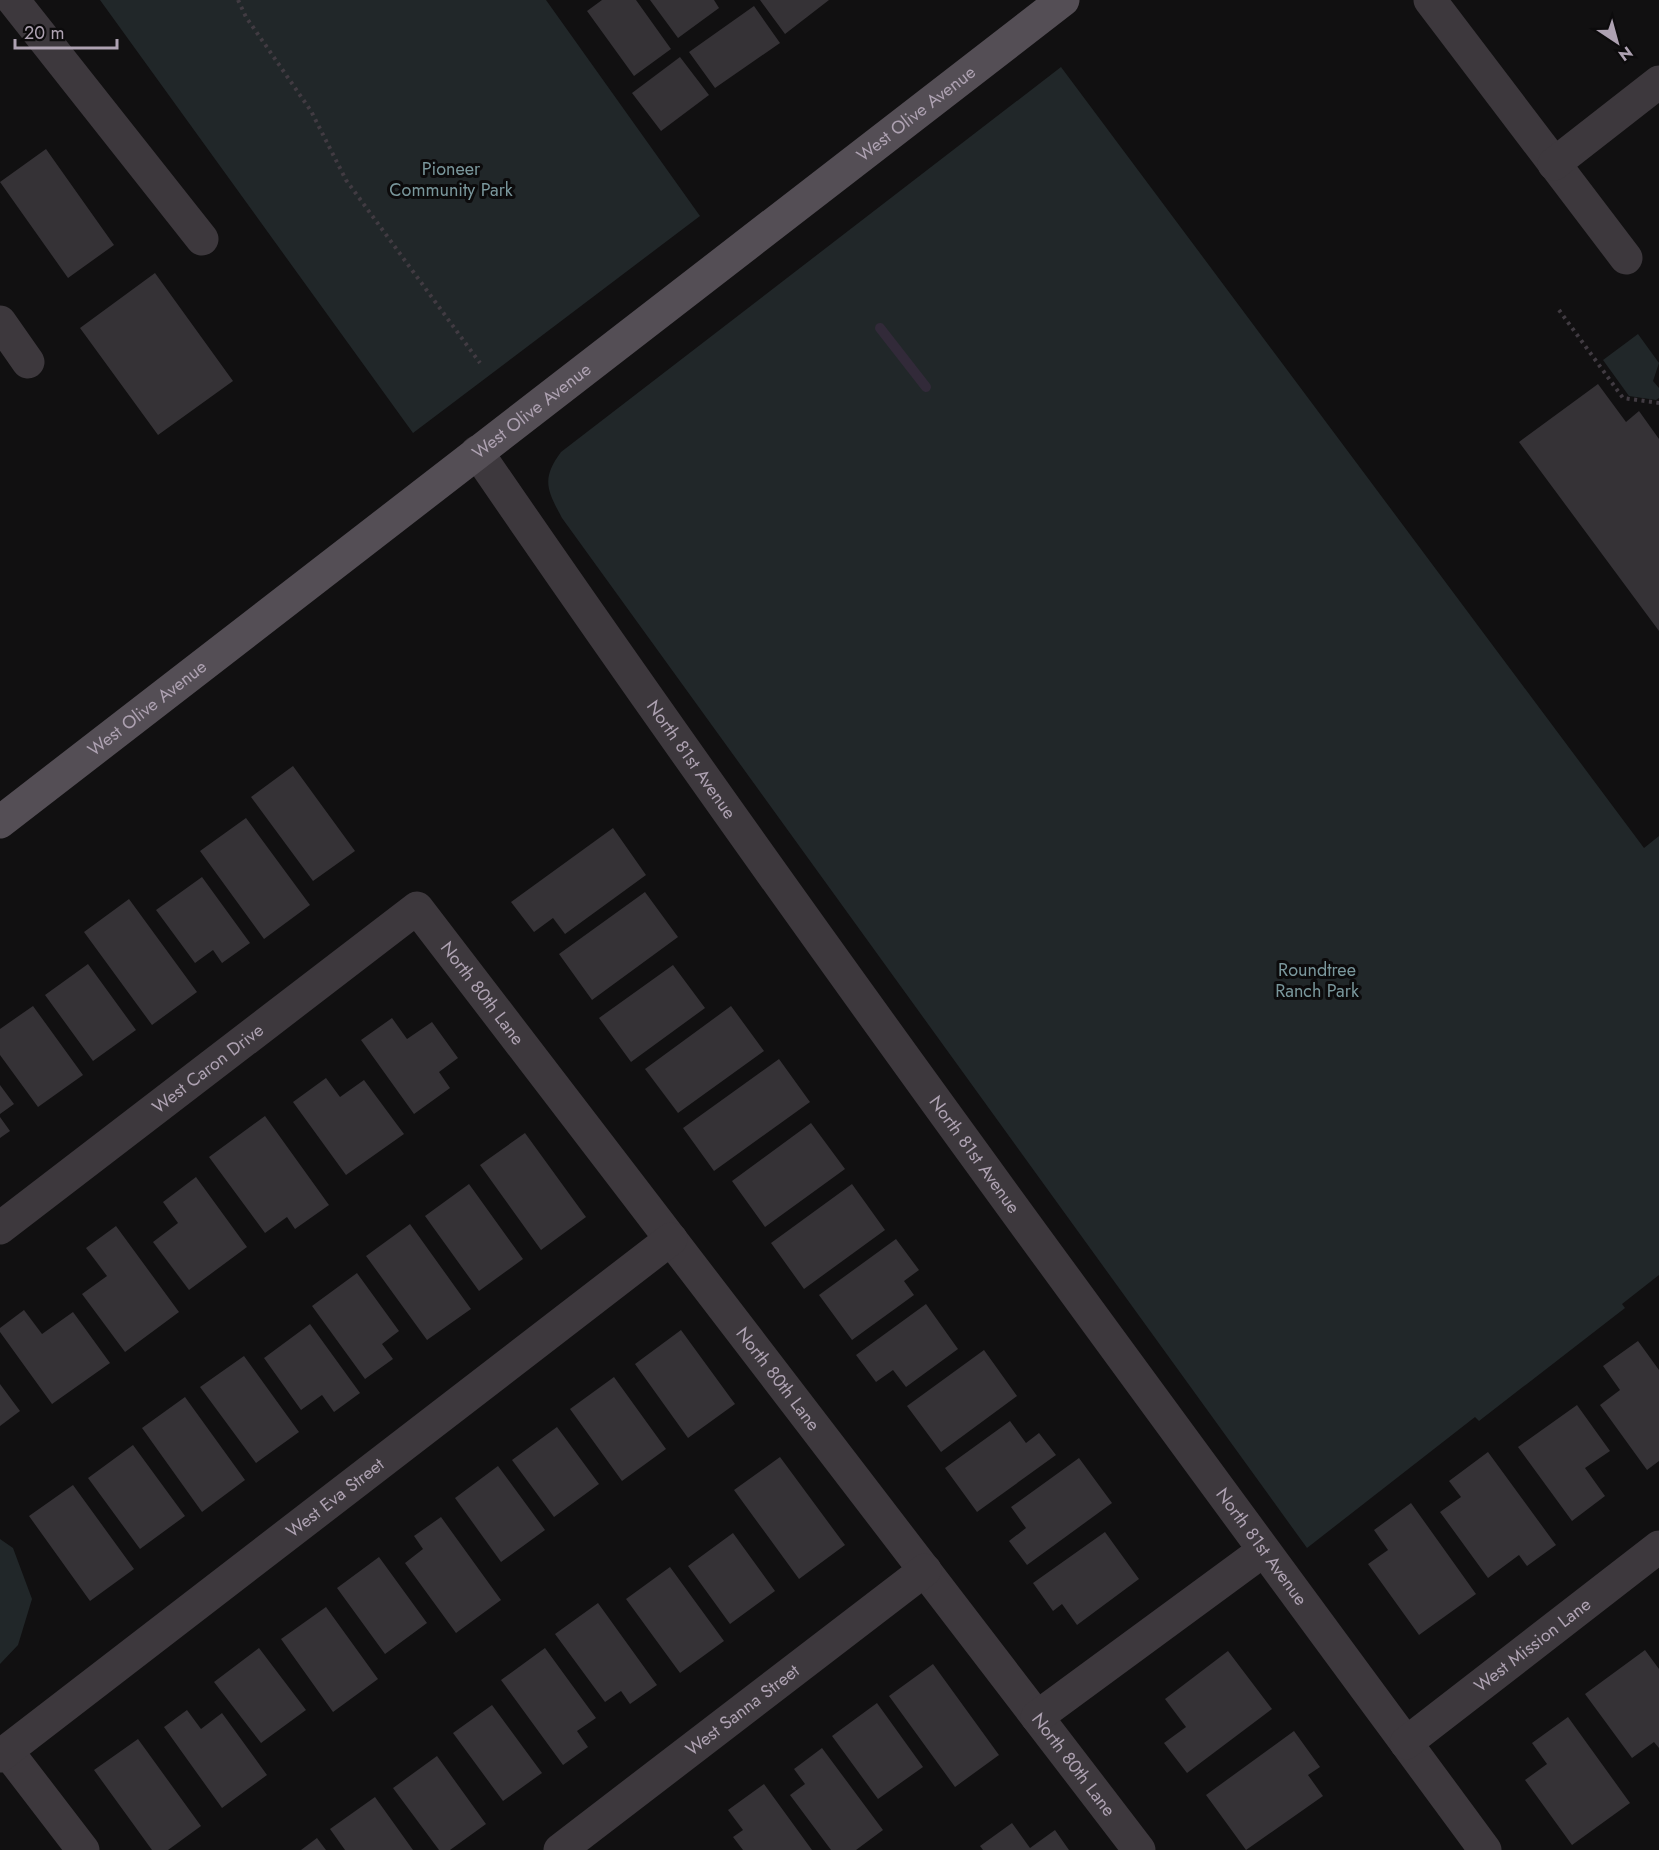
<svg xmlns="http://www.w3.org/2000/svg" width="1659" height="1850" viewBox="0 0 1659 1850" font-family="Jost,sans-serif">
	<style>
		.green { fill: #212729 }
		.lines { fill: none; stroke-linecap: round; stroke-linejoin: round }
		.stream { stroke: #322a39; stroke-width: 10 }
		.building { fill: #353236 }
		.path { stroke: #413b42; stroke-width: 4; stroke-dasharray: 3 4.5; stroke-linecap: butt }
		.minor { stroke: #3d383d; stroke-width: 33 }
		.major { stroke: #544e55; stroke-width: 33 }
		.labels { text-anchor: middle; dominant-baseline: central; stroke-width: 6; stroke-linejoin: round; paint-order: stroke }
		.street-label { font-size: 18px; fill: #aea2b2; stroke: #0c0b0c }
		.park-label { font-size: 18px; fill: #7a979c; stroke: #0c0b0c }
	</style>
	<rect width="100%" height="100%" fill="#111011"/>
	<path class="green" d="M100 0H546L700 216 413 433Z
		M1061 67 1644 848 1659 836V1275L1622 1304 1625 1308 1479 1421 1475 1417 1307 1548 562 518C547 490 541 479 561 452Z
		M1638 334 1659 363 1653 381 1659 388V398L1656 400 1629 396 1603 360Z
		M0 1539 13 1548 32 1599 18 1645 0 1664Z"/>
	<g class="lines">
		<path class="stream" d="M880 328 926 387"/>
	</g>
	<path class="building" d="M602 0H636L671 49 634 76 587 11Z
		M650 0H714L719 8 678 38Z
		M760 0H829L785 34Z
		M754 6 780 43 715 88 689 52Z
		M680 57 709 95 661 131 632 93Z
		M46 149 114 245 68 278 0 182Z
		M155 273 233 381 158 435 80 328Z
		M1598 384 1626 422 1639 411 1659 439V631L1519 442Z
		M293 766 355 851 313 881 251 797Z
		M246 818 310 905 264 939 200 851Z
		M613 828 646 875 565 934 553 918 534 932 511 902Z
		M202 877 250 943 222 963 213 950 195 963 156 910Z
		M645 892 678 937 592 1000 559 954Z
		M129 899 197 992 152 1025 84 932Z
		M88 964 136 1030 93 1061 45 995Z
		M673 965 705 1008 631 1062 599 1018Z
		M33 1006 83 1075 38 1107 0 1055V1029Z
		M731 1006 764 1051 678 1113 645 1069Z
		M392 1018 407 1039 432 1022 458 1058 439 1072 450 1088 414 1114 361 1040Z
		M779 1059 810 1102 714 1171 683 1128Z
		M326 1078 340 1097 364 1080 404 1134 346 1175 293 1102Z
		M0 1085 14 1104 0 1114Z
		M265 1116 329 1205 295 1229 287 1217 265 1233 209 1157Z
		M0 1117 10 1131 0 1138Z
		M811 1123 845 1169 765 1227 732 1181Z
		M525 1133 586 1217 541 1250 480 1165Z
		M196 1177 247 1247 189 1290 153 1242 178 1223 163 1202Z
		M469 1184 523 1259 479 1291 425 1216Z
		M852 1184 885 1230 804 1289 771 1243Z
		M410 1224 471 1309 427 1340 366 1256Z
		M116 1226 179 1312 125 1352 82 1294 107 1276 86 1248Z
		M896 1239 919 1270 904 1281 914 1295 852 1340 819 1295Z
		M357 1273 399 1331 382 1344 393 1359 365 1379 312 1306Z
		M926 1304 958 1349 906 1387 893 1370 876 1382 856 1355Z
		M24 1310 42 1334 73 1312 110 1363 52 1404 0 1332V1328Z
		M310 1324 360 1393 334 1412 322 1395 301 1410 264 1358Z
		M681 1330 735 1404 688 1438 635 1364Z
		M1638 1341 1659 1370V1461L1647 1470 1600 1405 1620 1390 1603 1366Z
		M984 1350 1017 1396 941 1452 907 1406Z
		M244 1356 299 1432 256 1463 200 1387Z
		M614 1377 666 1449 622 1481 570 1409Z
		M0 1384 20 1411 0 1426Z
		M185 1397 245 1480 202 1512 142 1428Z
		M1577 1405 1610 1451 1585 1468 1605 1496 1572 1521 1518 1447Z
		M1010 1421 1026 1443 1039 1433 1056 1455 977 1512 945 1468Z
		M557 1427 599 1484 554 1517 512 1460Z
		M133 1445 185 1516 140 1549 88 1478Z
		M1488 1452 1556 1545 1527 1566 1519 1555 1488 1578 1440 1512 1461 1497 1449 1481Z
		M780 1457 845 1545 799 1579 734 1490Z
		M1079 1458 1112 1503 1027 1565 1009 1541 1026 1528 1011 1507Z
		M498 1466 545 1530 501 1562 455 1498Z
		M73 1485 134 1569 90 1601 29 1516Z
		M1411 1503 1476 1594 1419 1635 1368 1564 1388 1550 1374 1530Z
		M441 1517 501 1600 456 1633 405 1563 423 1549 414 1536Z
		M1105 1532 1139 1579 1077 1625 1062 1604 1053 1611 1033 1583Z
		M733 1533 775 1591 730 1624 688 1566Z
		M379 1557 427 1623 385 1654 337 1588Z
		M670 1567 724 1641 680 1673 626 1599Z
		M598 1603 657 1685 630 1704 621 1691 605 1702 555 1634Z
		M326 1607 378 1679 333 1712 281 1639Z
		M259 1648 306 1710 261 1743 214 1682Z
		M545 1648 596 1718 577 1731 588 1747 563 1765 501 1680Z
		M1645 1650 1659 1669V1748L1654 1742 1632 1758 1585 1694Z
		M1228 1651 1272 1709 1187 1773 1164 1743 1186 1727 1165 1699Z
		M933 1664 999 1755 955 1787 889 1696Z
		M877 1703 923 1767 878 1799 832 1736Z
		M492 1705 542 1773 503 1801 453 1733Z
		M187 1710 201 1729 222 1713 267 1775 222 1808 164 1727Z
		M1568 1717 1630 1803 1572 1845 1525 1780 1547 1764 1532 1743Z
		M1294 1731 1320 1767 1308 1775 1323 1796 1246 1850 1206 1795Z
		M138 1739 201 1826 168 1850H152L94 1770Z
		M822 1748 883 1830 856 1850H831L790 1795 805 1784 794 1769Z
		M437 1756 486 1824 450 1850H439L393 1788Z
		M764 1784 812 1850H743L733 1837 743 1830 728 1810Z
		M375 1797 413 1850H345L330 1829Z
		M1012 1823 1030 1848 1055 1830 1069 1850H983L980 1846Z
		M317 1838 326 1850H301Z"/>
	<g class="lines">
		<path class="path" d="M238 0 246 17 311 111 346 180 480 363
			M1559 310 1623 398 1659 403"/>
		<g class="minor">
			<path d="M13 0 202 239"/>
			<path d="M1430 0 1626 258"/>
			<path d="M1554 164 1659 82"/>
			<path d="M0 322 28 362"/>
			<path id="s1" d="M477 452C802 926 1144 1387 1485 1850"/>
			<path id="s2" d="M0 1228 417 908 1139 1850"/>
			<path d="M1037 1717 1263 1551"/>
			<path id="s3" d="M1406 1743 1659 1547"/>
			<path d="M7 1751 83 1850"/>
			<path id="s4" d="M0 1756 671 1239"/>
			<path id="s5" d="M560 1850 925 1570"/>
		</g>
		<path class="major" id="s6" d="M0 822 1063 0"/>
	</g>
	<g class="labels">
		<g class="street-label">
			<text stroke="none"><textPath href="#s6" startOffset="1158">West Olive Avenue</textPath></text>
			<text stroke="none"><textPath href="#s6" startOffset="672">West Olive Avenue</textPath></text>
			<text stroke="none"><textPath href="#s6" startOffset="186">West Olive Avenue</textPath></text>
			<text stroke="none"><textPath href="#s1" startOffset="375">North 81st Avenue</textPath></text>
			<text stroke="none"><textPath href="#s2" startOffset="633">North 80th Lane</textPath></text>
			<text stroke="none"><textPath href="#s2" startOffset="262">West Caron Drive</textPath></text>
			<text stroke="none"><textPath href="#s1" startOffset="861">North 81st Avenue</textPath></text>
			<text stroke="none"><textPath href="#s2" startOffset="1119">North 80th Lane</textPath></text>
			<text stroke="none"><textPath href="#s4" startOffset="423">West Eva Street</textPath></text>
			<text stroke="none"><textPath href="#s1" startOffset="1347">North 81st Avenue</textPath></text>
			<text stroke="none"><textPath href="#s3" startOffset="160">West Mission Lane</textPath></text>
			<text stroke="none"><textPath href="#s5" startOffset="230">West Sanna Street</textPath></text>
			<text stroke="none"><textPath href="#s2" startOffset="1605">North 80th Lane</textPath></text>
		</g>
		<g class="park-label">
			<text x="451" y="169">Pioneer<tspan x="451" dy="21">Community Park</tspan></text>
			<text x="1317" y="970">Roundtree<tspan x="1317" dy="21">Ranch Park</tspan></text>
		</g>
	</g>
	<g transform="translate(1617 42) rotate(144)" stroke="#0c0b0c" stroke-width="4.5" paint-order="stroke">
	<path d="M0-4.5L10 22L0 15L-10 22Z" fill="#aea2b2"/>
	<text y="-9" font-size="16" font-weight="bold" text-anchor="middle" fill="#aea2b2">N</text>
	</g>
	<path d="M15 39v9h102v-9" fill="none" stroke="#aea2b2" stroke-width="3"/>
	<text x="24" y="39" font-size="18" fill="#aea2b2" stroke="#0c0b0c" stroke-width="4.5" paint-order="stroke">20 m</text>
</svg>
